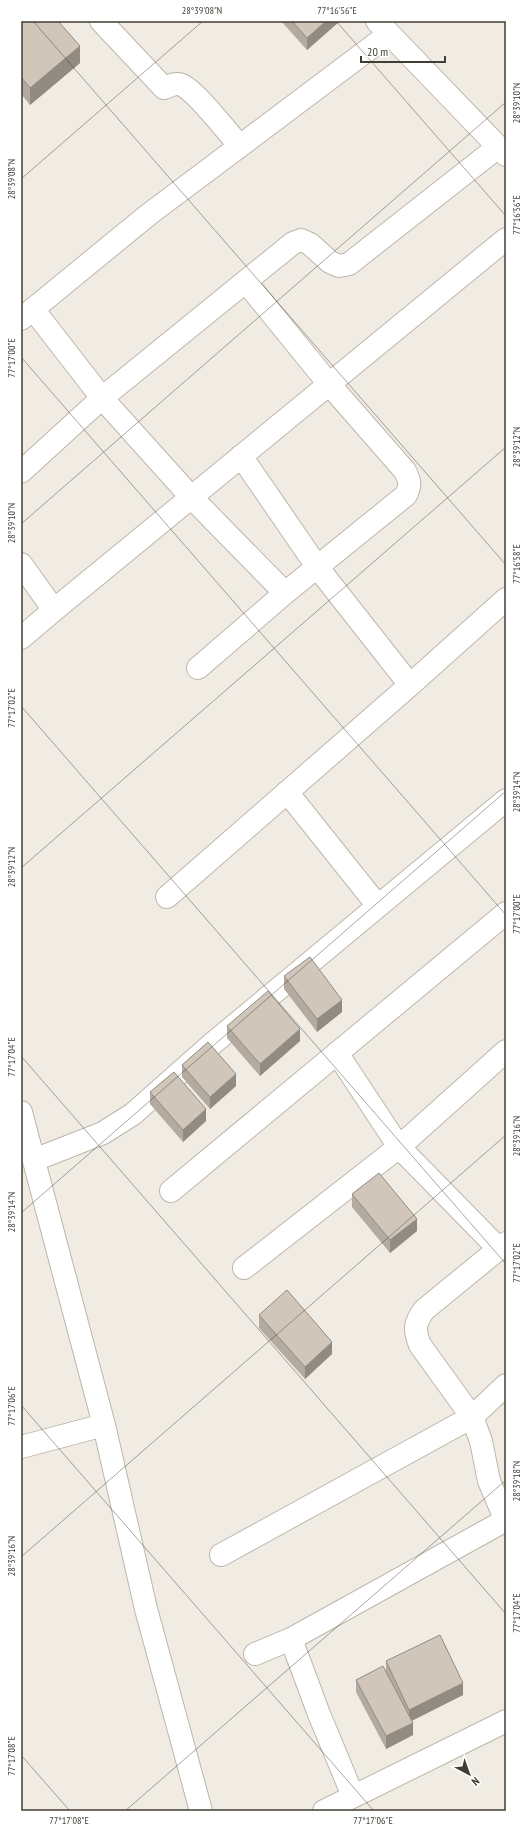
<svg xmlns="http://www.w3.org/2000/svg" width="527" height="1832" viewBox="0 0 527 1832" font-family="'PT Sans Narrow',sans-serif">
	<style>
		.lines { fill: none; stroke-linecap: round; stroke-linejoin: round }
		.minor-casing { stroke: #bdb6aa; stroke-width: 24 }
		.minor { stroke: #fff; stroke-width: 22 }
		.wall { fill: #b3aba0 }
		.shaded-wall { fill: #928b82 }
		.building { fill: #d0c7ba; stroke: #928b82 }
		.ticks { fill: none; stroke: #413c34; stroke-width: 1; stroke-opacity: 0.45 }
		.neatline { fill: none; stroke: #413c34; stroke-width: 1.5 }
		.ticks-label { font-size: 10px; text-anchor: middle; fill: #413c34 }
	</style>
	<rect width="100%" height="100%" fill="#f0ece4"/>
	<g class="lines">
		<g class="minor-casing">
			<path id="minor" d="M101 21 164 88C170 86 176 82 182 85 198 93 226 131 240 146
				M377 21 506 155
				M33 309 102 398 191 497 285 593
				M21 319 148 215 389 34
				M241 456 318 568 410 685
				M21 472 102 398 293 243 301 240 310 244 330 262 339 266 349 264 498 147
				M21 564 54 610
				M21 638 54 610 506 239
				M198 668 285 593 406 495C411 485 410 481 405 471L329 384 246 282
				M287 792 378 906
				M167 897 410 685 506 599
				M337 1053 399 1147 499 1249
				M21 1112 104 1425 146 1609 201 1811
				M34 1160 103 1133 133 1114 212 1044 506 800
				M171 1191 506 913
				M506 1243 424 1310C414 1324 414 1330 420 1345L472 1417 481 1441 489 1481 506 1521
				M244 1268 399 1147 506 1051
				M21 1447 104 1425
				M221 1555 472 1417 506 1385
				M291 1639 319 1714 353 1796
				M255 1654 291 1639 506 1520
				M324 1811 506 1721"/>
		</g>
		<use href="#minor" class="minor"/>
	</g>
	<path class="wall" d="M21 21 80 63 30 105 21 94Z
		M281 21H340L307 50Z
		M284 976 342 1012 317 1032 284 989Z
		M227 1026 300 1041 260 1076 227 1038Z
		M182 1065 236 1086 210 1109 182 1077Z
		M150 1092 206 1121 183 1142 150 1104Z
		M352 1194 417 1231 390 1253 352 1207Z
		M259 1315 332 1354 305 1379 259 1328Z
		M386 1661 463 1695 412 1721 413 1735 386 1749 356 1692V1680L386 1671Z"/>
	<path class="shaded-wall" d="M326 21H340L307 50V38Z
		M80 46V63L30 105V88Z
		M342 1000V1012L317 1032V1019Z
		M300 1029V1041L260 1076V1064Z
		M236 1074V1086L210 1109V1097Z
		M206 1109V1121L183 1142V1130Z
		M417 1219V1231L390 1253V1240Z
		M332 1342V1354L305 1379V1367Z
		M463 1683V1695L409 1722V1710Z
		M413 1723V1735L386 1749V1736Z"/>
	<path class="building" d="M21 21H58L80 46 30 88 21 77Z
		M292 21H326L307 38Z
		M310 957 342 1000 317 1019 284 976Z
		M268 991 300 1029 260 1064 227 1026Z
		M208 1042 236 1074 210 1097 182 1065Z
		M174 1072 206 1109 183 1130 150 1092Z
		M379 1173 417 1219 390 1240 352 1194Z
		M287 1290 332 1342 305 1367 259 1315Z
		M440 1635 463 1683 409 1710 386 1661Z
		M383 1666 413 1723 386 1736 356 1680Z"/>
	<path class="ticks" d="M33 21 506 565M336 21 506 216M21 179 203 21M21 357 506 915M21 524 506 102M21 706 506 1264M21 868 506 447M21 1056 506 1614M21 1213 506 791M21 1405 374 1811M21 1557 506 1135M21 1755 70 1811M125 1811 506 1480"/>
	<rect width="527" height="1832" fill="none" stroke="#ffffff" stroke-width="44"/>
	<g transform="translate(469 1774) rotate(139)" stroke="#ffffff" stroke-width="3" paint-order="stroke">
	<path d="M0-3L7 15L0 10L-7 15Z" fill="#413c34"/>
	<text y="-6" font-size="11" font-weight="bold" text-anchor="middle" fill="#413c34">N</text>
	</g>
	<path d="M361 56v6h84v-6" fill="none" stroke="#413c34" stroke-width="2"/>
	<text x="367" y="56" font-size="12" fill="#413c34" stroke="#ffffff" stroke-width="3" paint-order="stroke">20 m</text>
	<rect x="22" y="22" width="483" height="1788" class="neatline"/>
	<g class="ticks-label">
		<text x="202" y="14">28°39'08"N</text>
		<text x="337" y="14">77°16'56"E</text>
		<text transform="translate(516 103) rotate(-90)" y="4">28°39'10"N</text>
		<text transform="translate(11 179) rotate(-90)" y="4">28°39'08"N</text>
		<text transform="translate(516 215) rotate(-90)" y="4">77°16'56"E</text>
		<text transform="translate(11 358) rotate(-90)" y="4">77°17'00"E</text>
		<text transform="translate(516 447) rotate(-90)" y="4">28°39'12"N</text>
		<text transform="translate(11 523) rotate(-90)" y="4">28°39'10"N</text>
		<text transform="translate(516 564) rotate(-90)" y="4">77°16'58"E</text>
		<text transform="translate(11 708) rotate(-90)" y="4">77°17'02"E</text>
		<text transform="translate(516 792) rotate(-90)" y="4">28°39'14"N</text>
		<text transform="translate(11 867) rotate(-90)" y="4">28°39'12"N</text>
		<text transform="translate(516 914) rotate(-90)" y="4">77°17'00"E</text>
		<text transform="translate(11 1057) rotate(-90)" y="4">77°17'04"E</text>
		<text transform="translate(516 1136) rotate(-90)" y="4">28°39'16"N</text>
		<text transform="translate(11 1212) rotate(-90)" y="4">28°39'14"N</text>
		<text transform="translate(516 1263) rotate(-90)" y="4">77°17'02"E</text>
		<text transform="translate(11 1406) rotate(-90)" y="4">77°17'06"E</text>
		<text transform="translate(516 1481) rotate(-90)" y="4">28°39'18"N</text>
		<text transform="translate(11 1556) rotate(-90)" y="4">28°39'16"N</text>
		<text transform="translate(516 1613) rotate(-90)" y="4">77°17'04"E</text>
		<text transform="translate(11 1756) rotate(-90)" y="4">77°17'08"E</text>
		<text x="69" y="1824">77°17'08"E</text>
		<text x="373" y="1824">77°17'06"E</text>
	</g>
</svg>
